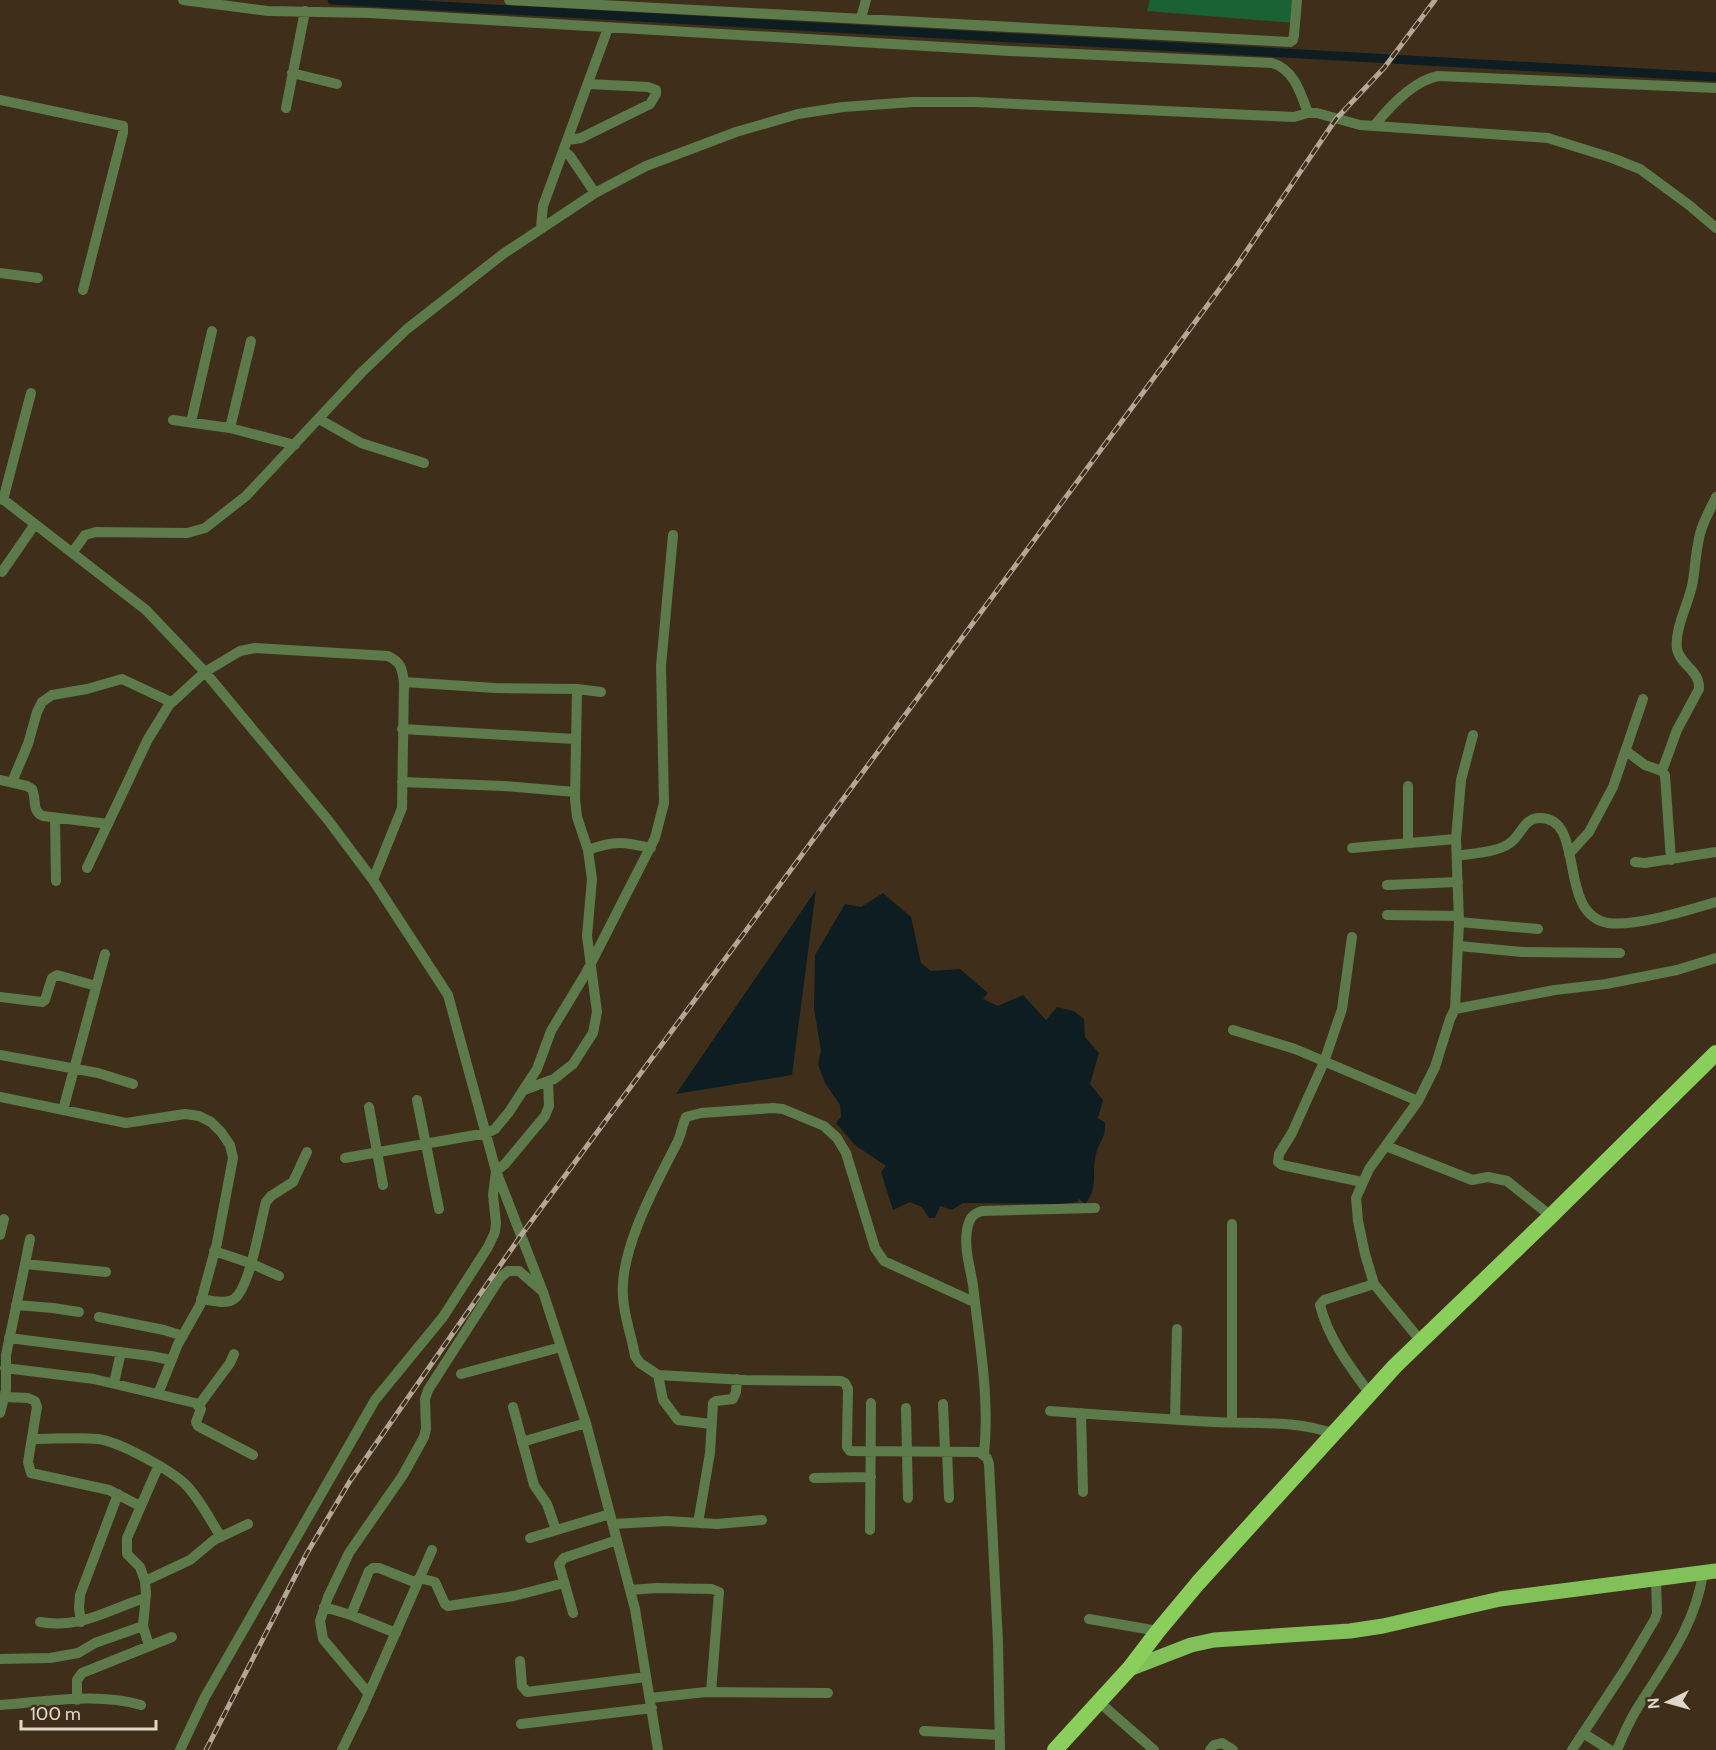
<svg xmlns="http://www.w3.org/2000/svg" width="1716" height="1750" viewBox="0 0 1716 1750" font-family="Cabin,sans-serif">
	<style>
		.green { fill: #1a6134 }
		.water { fill: #0d1d22 }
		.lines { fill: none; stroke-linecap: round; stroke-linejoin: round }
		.canal { stroke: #0d1d22; stroke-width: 9 }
		.minor { stroke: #5c7a4a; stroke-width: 10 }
		.primary { stroke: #82c159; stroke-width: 15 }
		.trunk { stroke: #8acf5b; stroke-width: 16 }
		.rail-casing { stroke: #b3a798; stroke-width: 5 }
		.rail { stroke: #3f2f1a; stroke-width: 3; stroke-dasharray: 9; stroke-linecap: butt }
	</style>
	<rect width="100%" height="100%" fill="#3f2f1a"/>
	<path class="green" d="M1150 0H1297L1294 23 1147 11Z"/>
	<path class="water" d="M816 890 792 1075 676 1094Z
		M883 893 911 917 921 963 931 971 960 969 988 993 983 999 998 1006 1023 995 1046 1020 1057 1007 1074 1011 1084 1019 1085 1037 1099 1053 1090 1084 1103 1100 1098 1118 1105 1123C1106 1139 1099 1141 1096 1154 1091 1174 1099 1188 1085 1204L1079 1199 1077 1202 1062 1204 963 1203 952 1210 940 1206 935 1218H929L922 1207 910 1202 893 1210 881 1172 886 1166 855 1145 836 1123 841 1117 840 1105 825 1083 818 1064 821 1051 814 1008 815 955 845 904 861 907Z"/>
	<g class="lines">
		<path class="canal" d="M332 0 1716 77"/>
		<path class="minor" d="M183 0 268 11 369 13 1010 51 1272 63C1294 69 1301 94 1308 113
			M509 0 1290 42 1293 40 1294 35 1297 0
			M861 18 866 0
			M292 73 337 84
			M0 100 123 126V133L83 290
			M286 108 305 11
			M1374 126C1390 106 1413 81 1438 76L1716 88
			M568 140 581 138 650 104 656 94V90L648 87 588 84
			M564 151 570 156 595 193
			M541 227 543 206 608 28
			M0 273 38 278
			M319 419 361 443 424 463
			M173 420 230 428 295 445
			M191 422 212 331
			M230 428 251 341
			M0 497 146 610 205 672 328 820 373 880 448 995 496 1171 543 1292 586 1423 635 1609 658 1750
			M3 500 31 393
			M72 553 85 535 96 532 187 533 205 528 246 496 362 372 407 329 503 254 595 193 646 166 736 132 798 114 843 107 913 102H975L1294 117 1308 113H1317L1360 125 1548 138 1612 158 1640 169 1689 205 1716 228
			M2 572 35 524
			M404 682 495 688 577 689 601 692
			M402 729 575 739
			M1626 751 1645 765 1662 771 1665 775 1671 860
			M1662 771 1677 730 1699 689C1700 670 1680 665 1677 649 1674 631 1688 604 1692 586 1695 572 1695 558 1698 544 1700 527 1709 512 1716 497
			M0 780 27 786 32 789C37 799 31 811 43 816L108 824
			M12 782 28 744 37 712 42 702 52 695 87 689 122 679 171 702
			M402 782 504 786 575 792
			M55 818 56 881
			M1408 843V786
			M1352 848 1456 839
			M588 850C615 840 624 842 651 848
			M1569 854 1589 832 1613 787 1643 699
			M1457 856C1473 853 1496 853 1510 843 1522 835 1523 818 1540 818 1587 818 1556 914 1608 923 1636 927 1688 910 1716 902
			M1635 862 1645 863 1716 852
			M87 868 148 739 169 705 205 672 240 651 255 648 388 656C401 662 402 668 404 682L402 808 373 880
			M1387 885 1458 882
			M1387 915 1459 916
			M1459 922 1538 929
			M1352 937 1342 1009 1324 1062 1292 1133 1279 1154 1278 1162 1282 1165 1362 1182
			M1459 946 1522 952 1620 953
			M0 997 42 1002 45 1000 52 978 57 975 96 986
			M1455 1009 1555 990 1606 984 1677 970 1716 958
			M1233 1030 1295 1049 1418 1101
			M0 1055 98 1073 133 1084
			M524 1090 554 1079 573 1064 593 1033 597 1012 587 936 592 879 588 850 577 817 575 799 577 689
			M0 1097 126 1123 185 1114 199 1116 211 1122 221 1132 230 1145 233 1158 217 1243 200 1305 178 1344 158 1394
			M417 1100 439 1209
			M369 1107 383 1185
			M63 1110 105 954
			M1386 1146 1472 1180 1488 1177 1507 1181 1551 1216
			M345 1158 487 1133 495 1129 509 1112 537 1069 551 1031 586 973 655 838 664 803 661 666 673 535
			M1232 1224V1422
			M0 1235 4 1219
			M214 1251 250 1263 279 1276
			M25 1264 30 1239
			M201 1299C210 1300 226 1305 234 1299 250 1288 260 1223 266 1202L271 1196 293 1182 307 1152
			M974 1302 884 1261 875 1248 846 1153 837 1138 824 1126 783 1109 773 1108 701 1113 686 1117C682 1126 681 1135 677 1143 656 1184 619 1250 623 1297 624 1317 632 1337 635 1356L640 1363 658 1375 745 1380 841 1381 845 1383 848 1389 847 1441V1447L850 1451 979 1452 987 1458 989 1464 998 1642 1000 1750
			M16 1305 53 1308 79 1312
			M99 1317 164 1330 183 1336
			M9 1338 151 1356 171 1360
			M1420 1340 1374 1284 1365 1254 1358 1221 1356 1198 1369 1169 1418 1101 1435 1067 1450 1019 1455 1009 1459 922 1456 839 1461 780 1473 735
			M5 1368 94 1379 195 1403 201 1409 196 1422 198 1426 253 1455
			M461 1374 561 1347
			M658 1375 663 1400 678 1420 711 1424
			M114 1383 121 1352
			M1370 1394C1350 1367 1328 1338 1320 1305L1324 1300 1374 1284
			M5 1397 28 1398 35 1401 37 1407 28 1462 31 1473 109 1490 140 1506
			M943 1404 945 1451
			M199 1405 230 1363 234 1354
			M513 1407 534 1485 547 1504 556 1530
			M906 1408 908 1498
			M1050 1411C1105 1415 1160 1419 1215 1422 1255 1424 1297 1420 1334 1434
			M0 1413 6 1390V1355L25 1264 106 1272
			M1081 1413 1083 1492
			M1175 1419 1177 1329
			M32 1439C54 1439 76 1437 98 1439 118 1441 173 1471 187 1486 201 1501 210 1520 221 1537
			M522 1442 586 1423
			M947 1451 949 1498
			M984 1454C990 1398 979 1340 973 1285 970 1267 964 1248 967 1230 969 1219 972 1214 982 1211L1095 1208
			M814 1478 871 1477
			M698 1523 710 1453 713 1403 716 1401 733 1399 736 1392 737 1379
			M613 1524 667 1521 717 1524 762 1520
			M870 1530 871 1403
			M530 1538 610 1514
			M419 1578 435 1582 445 1604 448 1606 514 1596 564 1583
			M145 1581 190 1560 214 1540 248 1524
			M630 1590 656 1588 712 1589 719 1592 711 1692
			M324 1607 351 1615 396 1633
			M573 1613 559 1564 564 1558 617 1540
			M351 1615 369 1571 373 1568H379L417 1583
			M1089 1619 1158 1631
			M40 1622C82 1629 107 1610 145 1598
			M81 1622 79 1608 80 1595 118 1494
			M149 1646 143 1626 146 1594 145 1581 140 1567 127 1554V1538L158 1467
			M0 1659 50 1658 78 1653 95 1643 143 1626
			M520 1661 522 1686 527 1692 646 1677
			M369 1694 323 1639 320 1621 328 1597 349 1553 403 1475 424 1437 426 1429 425 1399 428 1390 500 1278 508 1271H519L541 1290
			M650 1698 706 1692 828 1693
			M77 1700V1680L82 1673 172 1637
			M1099 1702 1154 1750
			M0 1705C45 1702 97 1692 141 1705
			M521 1724 652 1708
			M924 1731 1000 1735
			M1583 1733 1610 1750
			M180 1750 205 1697 375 1400 443 1317 488 1247 495 1232 496 1223 493 1195 496 1171 505 1164 545 1116 549 1106 548 1081
			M342 1750 363 1707 432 1550
			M1210 1750 1214 1745 1222 1743 1233 1750
			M1572 1750 1626 1668 1655 1619 1657 1613 1656 1578
			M1617 1750C1622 1738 1628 1724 1635 1712 1663 1666 1695 1628 1703 1573"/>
		<path class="primary" d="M1129 1669 1191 1645 1214 1640 1350 1631 1383 1626 1500 1599 1716 1571"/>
		<path class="trunk" d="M1055 1750 1129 1669 1158 1631 1198 1583 1395 1366 1551 1216 1716 1053"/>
		<g class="rail-casing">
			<path id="rail" d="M206 1750 307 1553 350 1481 522 1234 1235 268 1336 119 1384 68 1435 0"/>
		</g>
		<use href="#rail" class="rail"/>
	</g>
	<g transform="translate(1668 1702) rotate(265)" stroke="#3f2f1a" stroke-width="4.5" paint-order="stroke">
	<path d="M0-4.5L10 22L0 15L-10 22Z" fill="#e0d6c9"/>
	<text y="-9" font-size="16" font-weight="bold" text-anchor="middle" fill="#e0d6c9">N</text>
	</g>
	<path d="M21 1720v9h135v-9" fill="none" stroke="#e0d6c9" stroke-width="3"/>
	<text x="30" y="1720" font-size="18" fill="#e0d6c9" stroke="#3f2f1a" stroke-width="4.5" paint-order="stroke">100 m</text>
</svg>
